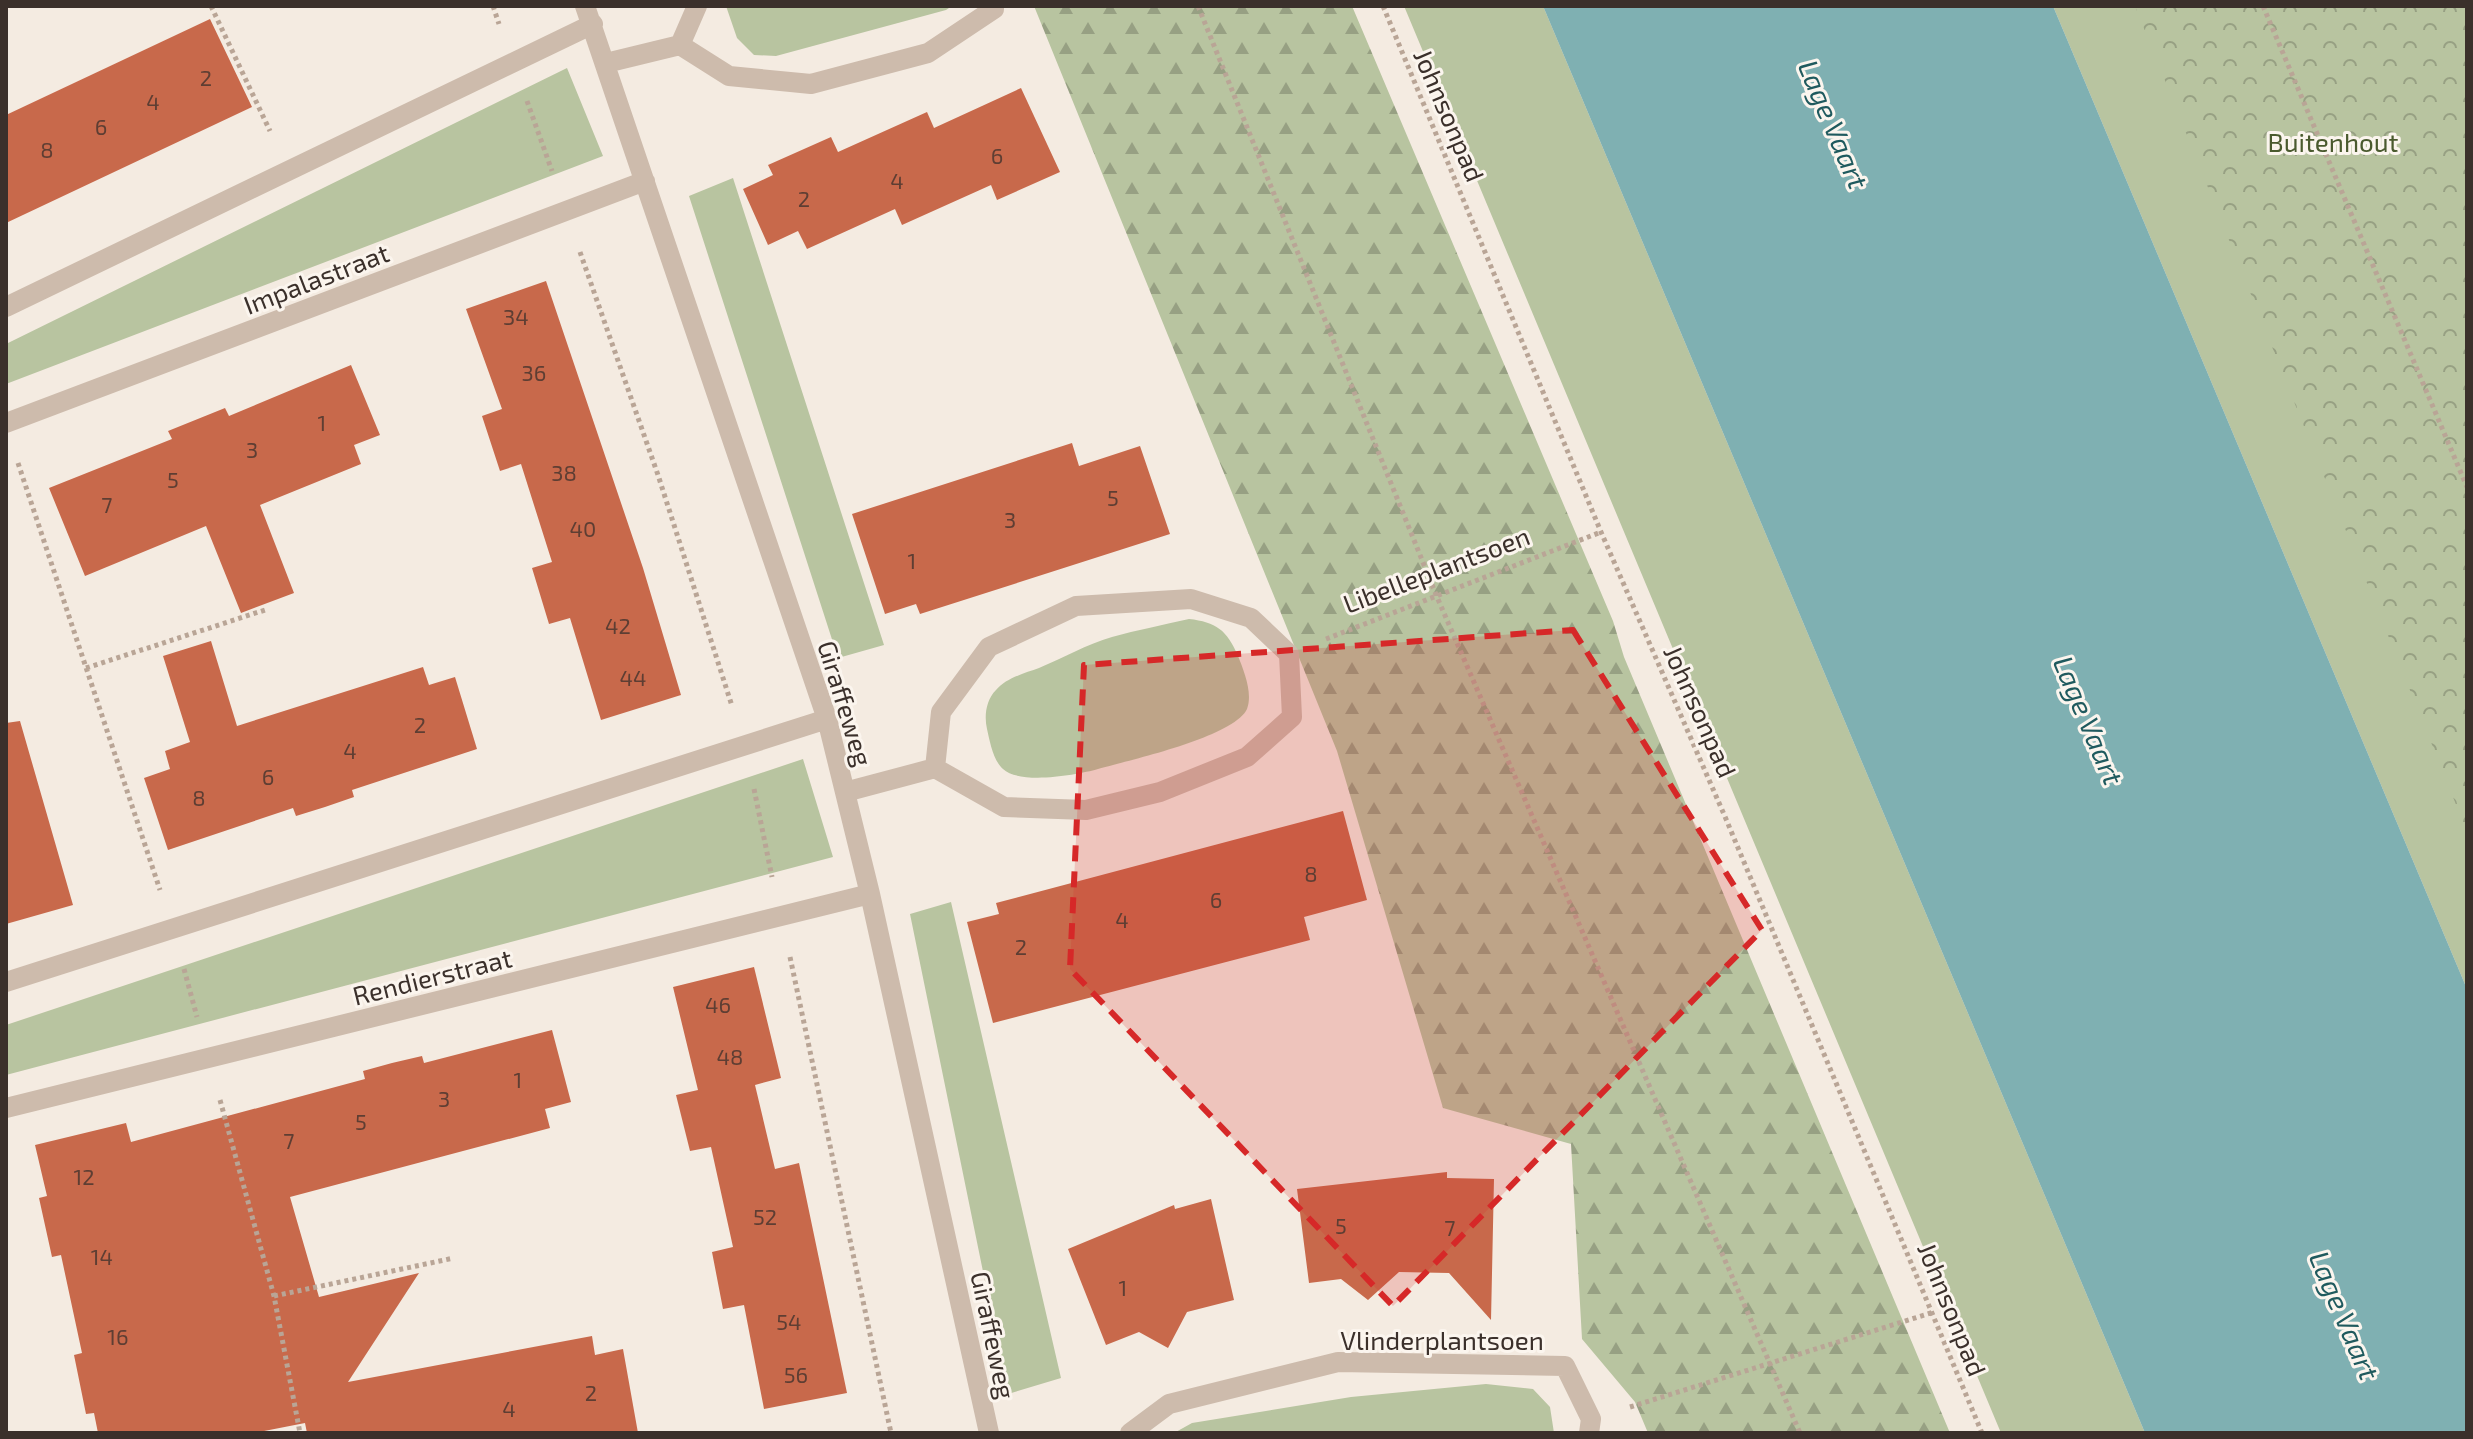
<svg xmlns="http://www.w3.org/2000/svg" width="2473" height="1439" viewBox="0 0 2473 1439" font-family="'Exo 2',sans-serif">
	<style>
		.grass { fill: #b8c4a0 }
		.forest { fill: url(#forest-firs) }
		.park { fill: url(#park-crowns) }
		.water { fill: #7fb0b2 }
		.building { fill: #c8694b }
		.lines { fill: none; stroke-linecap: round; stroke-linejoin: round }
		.path { stroke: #b9a596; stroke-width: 5; stroke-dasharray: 4 4; stroke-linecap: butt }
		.street { stroke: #cdbbac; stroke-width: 20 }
		.marked { fill: #d62828; fill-opacity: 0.2; stroke: #d62828; stroke-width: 6; stroke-dasharray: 16 10; stroke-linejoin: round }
		.labels { text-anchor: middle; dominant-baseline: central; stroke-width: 6; stroke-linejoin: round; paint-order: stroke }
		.number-label { font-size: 22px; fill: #5e3e33 }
		.street-label { font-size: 26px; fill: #3b302b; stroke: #fbf5ee }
		.park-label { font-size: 26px; fill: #4a5a2e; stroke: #fbf5ee }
		.water-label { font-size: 28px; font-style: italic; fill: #1f5a5e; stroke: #fbf5ee }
	</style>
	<defs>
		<pattern id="forest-firs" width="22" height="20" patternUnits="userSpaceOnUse" patternTransform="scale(2)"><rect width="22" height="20" fill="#b8c4a0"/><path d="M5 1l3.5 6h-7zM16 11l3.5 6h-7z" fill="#97a083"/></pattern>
		<pattern id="park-crowns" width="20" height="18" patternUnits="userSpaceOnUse" patternTransform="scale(2)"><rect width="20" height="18" fill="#b8c4a0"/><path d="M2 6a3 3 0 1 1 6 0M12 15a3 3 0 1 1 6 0" fill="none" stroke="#97a083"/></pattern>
	</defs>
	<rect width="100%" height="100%" fill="#f4ebe1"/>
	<path class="grass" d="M726 6H952L946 10 776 56 754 55 737 38Z
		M1404 6H1543L2145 1433H2001Z
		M2053 6H2467V989Z
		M567 68 603 156 6 384V344Z
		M733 178 884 645 838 658 689 196Z
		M1189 619C1216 622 1227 630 1238 656 1244 671 1253 693 1247 709 1234 737 1130 760 1098 769 1077 775 1020 785 1003 769 993 760 990 742 987 729 984 716 986 700 996 690 1006 678 1025 673 1039 668 1063 658 1087 644 1112 637 1137 630 1163 625 1189 619Z
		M803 759 833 857 6 1075V1025Z
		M951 902 1061 1378 1008 1394 910 914Z
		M1486 1384 1533 1389 1550 1407 1554 1433H1174L1192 1423 1351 1397Z"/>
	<path class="forest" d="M1034 6H1352L1613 621 1624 657 1950 1433H1648L1635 1402 1582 1339 1571 1144 1443 1108 1337 751Z"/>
	<path class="park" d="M2135 6H2467V831L2459 812Z"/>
	<path class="water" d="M1543 6H2053L2467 989V1433H2145Z"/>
	<path class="building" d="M210 19 252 107 6 223V115Z
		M1021 88 1060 172 997 200 991 185 902 225 895 209 807 249 798 231 768 245 743 189 773 175 768 165 831 137 838 152 927 112 934 128Z
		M546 281 643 568 681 695 601 720 570 618 549 624 532 568 552 562 521 464 500 471 482 416 502 409 466 309Z
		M351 365 380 435 354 445 361 464 260 505 294 593 241 613 206 526 85 576 49 488 172 439 168 431 225 408 229 416Z
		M1072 443 1079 466 1140 446 1170 534 920 614 916 604 885 614 852 514Z
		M211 641 237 726 423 667 429 685 455 677 477 749 352 790 354 797 325 807 296 816 293 808 168 850 144 778 170 769 165 751 190 742 163 656Z
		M20 721 73 905 6 924V723Z
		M1343 811 1367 900 1304 917 1310 940 993 1023 967 922 999 914 996 903Z
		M754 967 781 1078 755 1085 775 1169 799 1163 847 1393 764 1409 744 1305 723 1309 712 1252 733 1247 711 1147 690 1151 676 1095 698 1090 673 987Z
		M552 1030 571 1102 545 1109 550 1128 290 1197 319 1297 419 1273 348 1382 592 1336 595 1355 623 1349 638 1433H307L305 1423 254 1433H98L94 1413 86 1414 74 1355 82 1353 61 1255 52 1257 39 1198 47 1196 35 1145 126 1123 131 1142 365 1079 363 1071 392 1063 422 1056 424 1063Z
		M1447 1172V1178L1494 1179 1491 1320 1449 1273 1399 1272 1368 1300 1341 1279 1309 1283 1297 1189Z
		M1211 1199 1234 1300 1187 1312 1168 1348 1139 1332 1106 1345 1068 1249 1174 1205 1175 1209Z"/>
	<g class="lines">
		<path class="path" d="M211 6 270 131
			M493 6 499 24
			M1198 6 1437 597 1800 1433
			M1383 6 1601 532 1726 819 1982 1433
			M2263 6 2467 487
			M527 101 552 171
			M580 252 658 475 732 706
			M18 463 160 890
			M1326 639 1601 532
			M86 668 268 609
			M754 789 772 877
			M790 957 891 1433
			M184 969 197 1017
			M220 1100 274 1296 300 1433
			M274 1296 454 1258
			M1630 1407 1934 1312"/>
		<path class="street" d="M585 6 827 719 870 894 989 1433
			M680 45 697 6
			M606 63 680 45 729 76 811 84 928 53 994 9V6
			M6 307 593 24
			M6 423 645 181
			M845 792 935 768 1004 807 1086 810 1160 792 1247 757 1292 717 1289 654 1251 618 1191 599 1076 606 989 647 941 712 935 768
			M6 982 827 719
			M6 1108 870 894
			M1130 1433 1169 1404 1338 1362 1565 1366 1591 1419 1589 1433"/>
	</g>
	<path class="marked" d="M1573 630 1762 930 1393 1306 1070 969 1084 665Z"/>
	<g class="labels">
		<g class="number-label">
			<text x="206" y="77">2</text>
			<text x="153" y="101">4</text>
			<text x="101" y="126">6</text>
			<text x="47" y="149">8</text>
			<text x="997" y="155">6</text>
			<text x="897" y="180">4</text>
			<text x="804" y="198">2</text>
			<text x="516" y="316">34</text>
			<text x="534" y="372">36</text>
			<text x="322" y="422">1</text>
			<text x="252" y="449">3</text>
			<text x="564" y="472">38</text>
			<text x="173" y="479">5</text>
			<text x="1113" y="497">5</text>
			<text x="107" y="504">7</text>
			<text x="1010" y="519">3</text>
			<text x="583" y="528">40</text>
			<text x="912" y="560">1</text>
			<text x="618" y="625">42</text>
			<text x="633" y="677">44</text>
			<text x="420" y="724">2</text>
			<text x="350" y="750">4</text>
			<text x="268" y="776">6</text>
			<text x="199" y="797">8</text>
			<text x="1311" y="873">8</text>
			<text x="1216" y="899">6</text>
			<text x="1122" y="919">4</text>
			<text x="1021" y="946">2</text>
			<text x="718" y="1004">46</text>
			<text x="730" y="1056">48</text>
			<text x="518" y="1079">1</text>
			<text x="444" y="1098">3</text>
			<text x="361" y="1121">5</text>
			<text x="289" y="1140">7</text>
			<text x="84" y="1176">12</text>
			<text x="765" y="1216">52</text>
			<text x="1341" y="1225">5</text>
			<text x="1450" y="1227">7</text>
			<text x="102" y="1256">14</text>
			<text x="1123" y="1287">1</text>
			<text x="789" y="1321">54</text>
			<text x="118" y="1336">16</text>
			<text x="796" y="1374">56</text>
			<text x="591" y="1392">2</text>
			<text x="509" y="1408">4</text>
		</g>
		<g class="street-label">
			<text transform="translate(1450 115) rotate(67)">Johnsonpad</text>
			<text transform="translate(316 278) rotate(-21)">Impalastraat</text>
			<text transform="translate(1436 569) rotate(-21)">Libelleplantsoen</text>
			<text transform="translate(846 703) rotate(73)">Giraffeweg</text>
			<text transform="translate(1701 711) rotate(66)">Johnsonpad</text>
			<text transform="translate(432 976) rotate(-14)">Rendierstraat</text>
			<text transform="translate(1953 1309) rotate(68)">Johnsonpad</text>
			<text transform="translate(994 1335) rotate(78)">Giraffeweg</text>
			<text x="1442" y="1339">Vlinderplantsoen</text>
		</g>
		<g class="park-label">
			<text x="2333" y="141">Buitenhout</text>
		</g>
		<g class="water-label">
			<text transform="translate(1834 124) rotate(67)">Lage Vaart</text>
			<text transform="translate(2089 720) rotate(67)">Lage Vaart</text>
			<text transform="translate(2345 1315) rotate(67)">Lage Vaart</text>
		</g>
	</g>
	<rect width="2473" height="1439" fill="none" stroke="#3b302b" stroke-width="16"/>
</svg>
